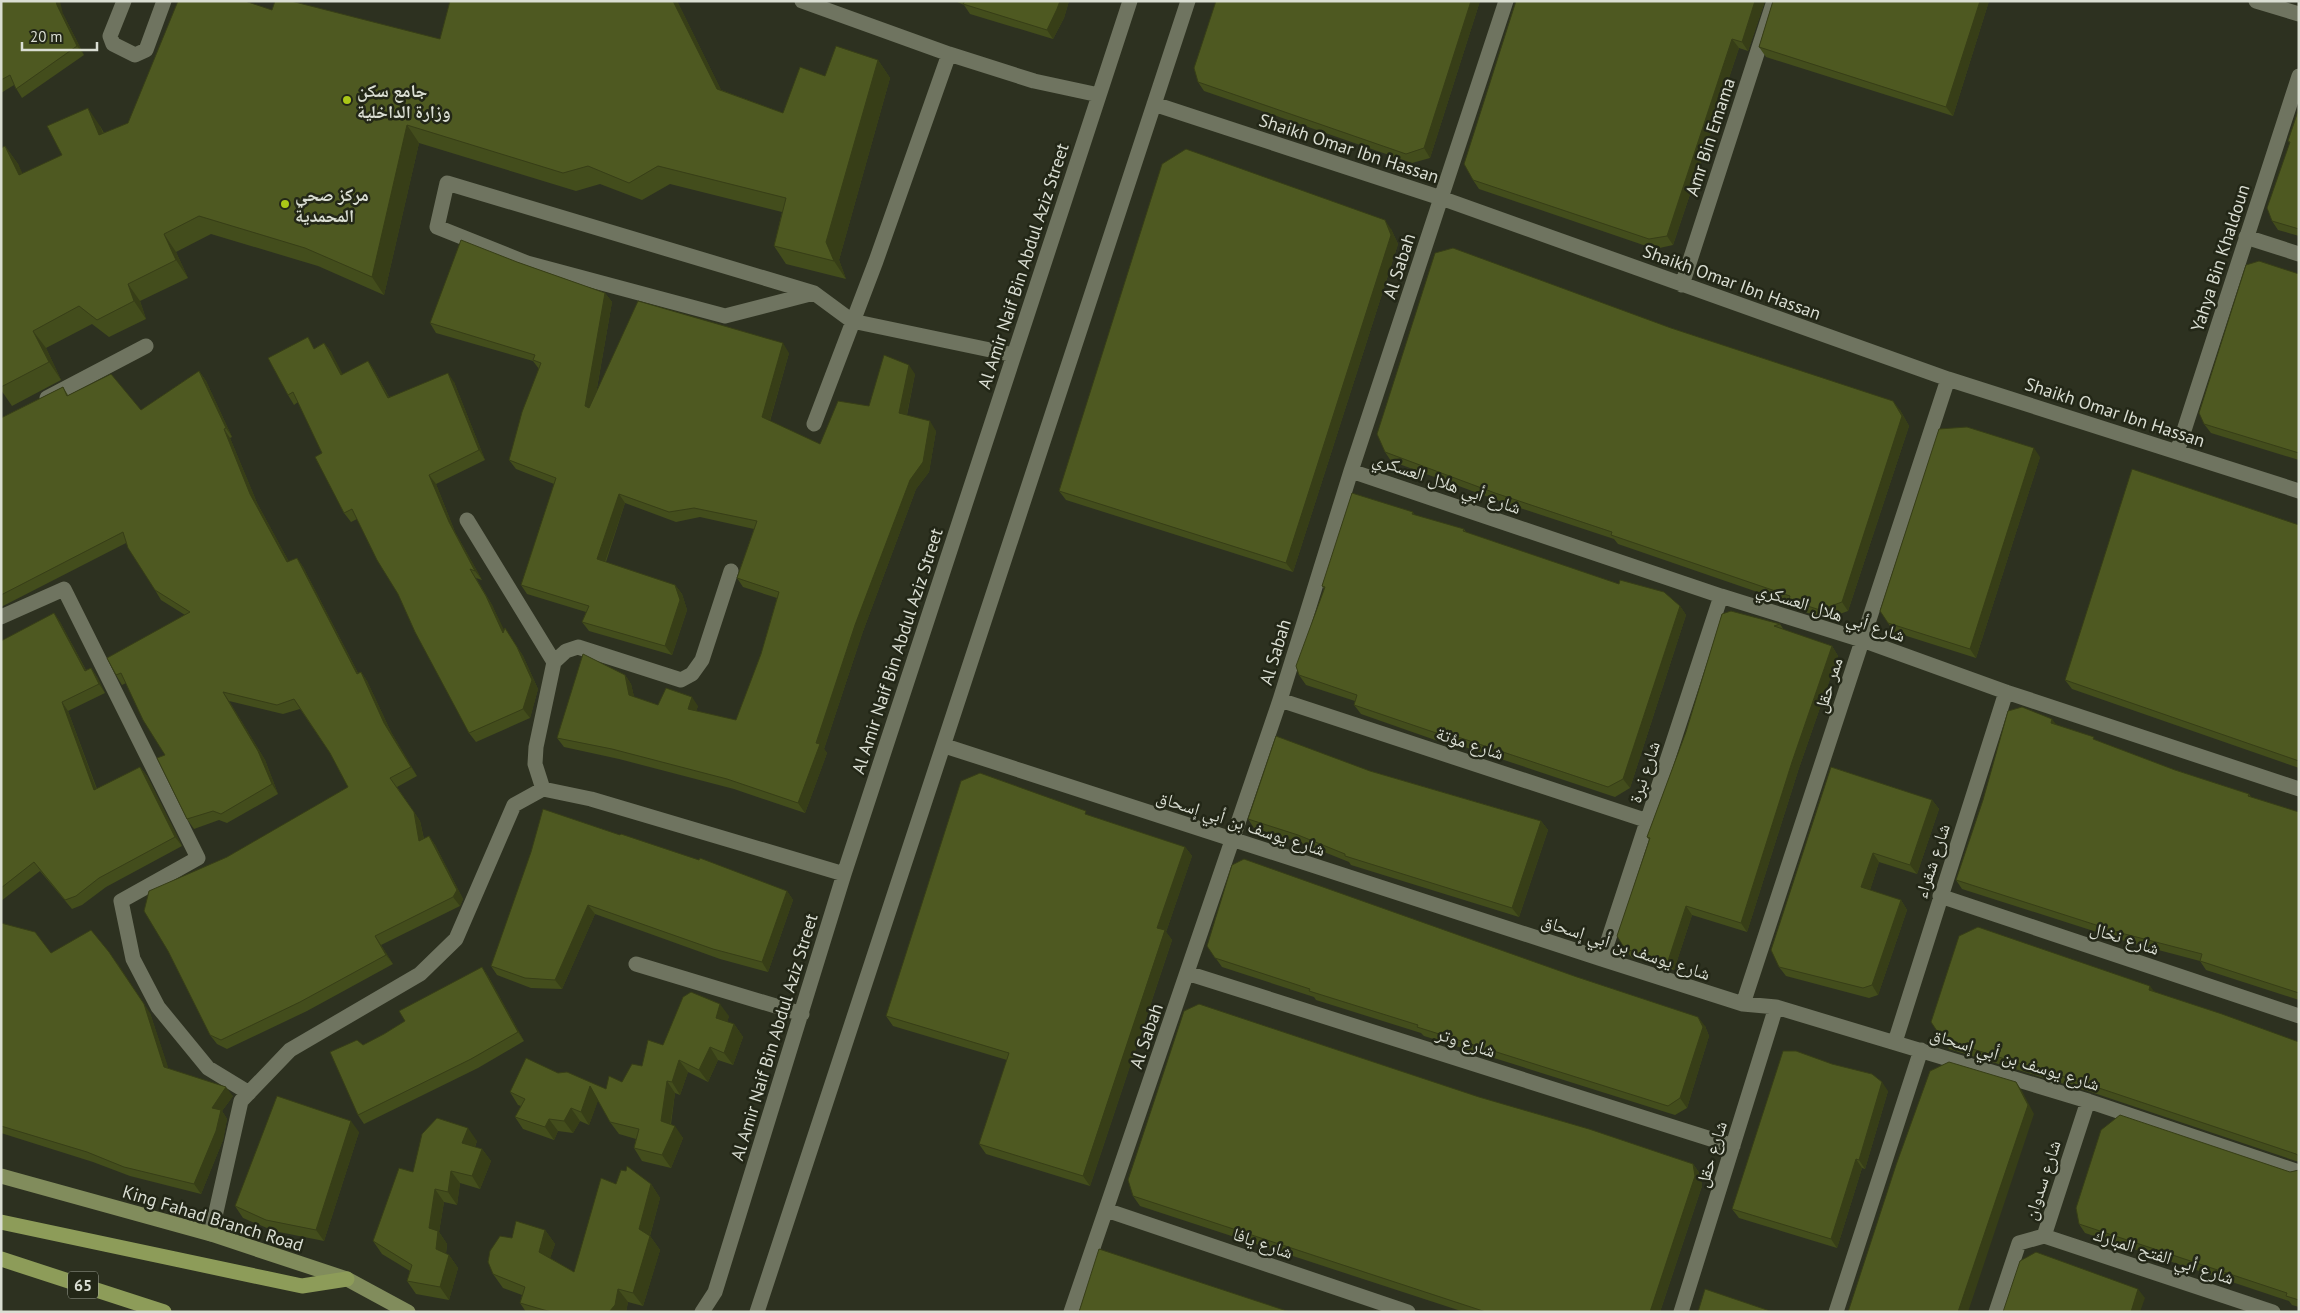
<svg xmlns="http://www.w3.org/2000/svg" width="2300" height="1313" viewBox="0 0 2300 1313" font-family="'PT Sans','Noto Naskh Arabic',sans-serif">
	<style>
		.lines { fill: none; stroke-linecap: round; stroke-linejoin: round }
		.minor { stroke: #6f7460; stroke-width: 15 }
		.major { stroke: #818c5c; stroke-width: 15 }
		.highway { stroke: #8d9c59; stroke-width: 15 }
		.wall { fill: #434d1c }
		.shaded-wall { fill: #373e17 }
		.building { fill: #4e5921; stroke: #373e17 }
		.poi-dot { fill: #aac717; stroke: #232717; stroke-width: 2 }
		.labels { text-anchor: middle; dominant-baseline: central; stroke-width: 5; stroke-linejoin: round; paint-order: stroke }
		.shield { fill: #232717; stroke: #a3a79b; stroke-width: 1 }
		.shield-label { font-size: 16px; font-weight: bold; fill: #daded3 }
		.poi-label { font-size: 18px; font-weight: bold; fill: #daded3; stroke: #232717; text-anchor: start }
		.street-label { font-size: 18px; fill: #daded3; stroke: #232717 }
	</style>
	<rect width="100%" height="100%" fill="#2d3120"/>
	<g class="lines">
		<path class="minor" d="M124 1 110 36 113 44 135 55 146 50 164 1
			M802 1 949 54 1034 81 1099 95
			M2256 1 2299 14
			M1154 104 1441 198 1948 379 2299 491
			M2246 237 2299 254
			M1682 285 1774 1
			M814 293 725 316 527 263 437 227 447 183 814 293 852 321 1014 355
			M47 398 146 346
			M814 424 876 261 949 54
			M2177 452 2299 76
			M1351 471 1721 596 1862 640 2006 692 2299 789
			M467 520 554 662
			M1 617 64 589 198 858 121 901 133 959 158 1007 208 1068 249 1093
			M1280 700 1648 821
			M945 746 1602 959 1743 1004 1776 1007 2088 1101 2299 1172
			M543 789 535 764 536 747 554 662 566 651 578 647 681 680 692 674 702 660 731 571
			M1940 896 2299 1016
			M1602 959 1721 596
			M636 964 802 1014
			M1187 973 1733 1146
			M1743 1004 1948 379
			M1895 1042 2006 692
			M1106 1210 1408 1312
			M211 1234 241 1101 290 1050 420 974 456 939 514 805 543 789 591 799 844 874
			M2044 1236 2273 1312
			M702 1312 715 1292 844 874 1130 1
			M757 1312 1188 1
			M1071 1312 1280 700 1351 471 1506 1
			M1681 1312 1776 1007
			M1836 1312 1921 1050
			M1996 1312 2019 1243 2044 1236 2088 1101"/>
		<path class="major" d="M1 1176 211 1234 347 1279 408 1312"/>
		<path class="highway" d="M1 1222 302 1286 347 1279
			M1 1259 164 1312"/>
	</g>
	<path class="wall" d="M1 1 63 14 84 55 22 98 14 85 1 93Z
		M450 1H677L721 90 783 113 825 76 878 60 890 78 839 260 846 279 786 264 774 246 782 212 670 184 642 200 600 184 576 191 419 143 384 295 318 266 211 234 176 252 188 278 140 301 146 319 109 337 92 324 46 348 61 380 12 406 1 390V148L5 146 18 164 22 174 62 155 100 126 104 133 128 123 272 10 440 39Z
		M955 1H1069L1064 18 1053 39 970 14 964 5Z
		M1216 1H1480L1430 158 1412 163 1204 91 1198 82Z
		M1516 1H1765L1748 51 1739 48 1673 245 1655 249 1479 189 1473 180Z
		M1773 1H1989L1953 116 1766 57 1759 47Z
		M2299 108V236L2278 230 2272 221 2290 144 2288 141Z
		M1391 229 1398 244 1293 572 1066 500 1059 491Z
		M517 262 605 293 612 302 596 394 789 353 770 421 820 444 869 406 915 374 907 415 936 431 929 472 916 489 862 634 824 749 827 753 805 813 734 789 619 759 564 747 557 738 625 675 631 684 634 697 658 705 698 706 696 711 736 720 761 654 777 598 743 587 737 578 754 529 700 517 676 522 625 503 606 562 675 585 682 594 687 610 672 655 589 631 582 622 586 612 527 594 521 585 554 484 516 469 509 460 539 369 533 361 436 333 430 323Z
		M2299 274V460L2211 433 2204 424Z
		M1671 328 1900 410 1909 426 1848 611 1826 619 1796 609 1792 604 1618 544 1614 539 1502 502 1391 461 1385 452Z
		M324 343 331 352 342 375 368 361 374 370 389 397 454 382 485 460 436 484 455 532 482 580 476 578 492 605 504 631 505 628 523 656 538 689 530 718 476 742 469 733 398 594 357 519 351 522 344 513 322 453 298 402 294 405 288 395 315 348Z
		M199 371 206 381 232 437 230 438 257 503 289 562 297 558 303 567 358 673 361 672 367 681 391 732 417 776 397 787 420 821 424 839 429 836 435 845 463 899 460 906 381 945 393 964 307 1011 227 1049 217 1044 210 1035 227 857 348 787 330 753 300 709 283 714 229 701 265 760 278 794 227 823 219 820 194 829 187 819 165 755 126 683 122 685 116 675 185 615 161 600 155 590 126 543 1 607V418L63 387 68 395 141 410Z
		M2040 457 1976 658 1894 632 1888 623Z
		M1413 512 1414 515 1464 529 1466 532 1680 606 1686 615 1630 788 1615 797 1459 745 1458 748 1361 714 1354 705 1355 701 1306 685 1299 675 1324 589 1322 586Z
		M2299 525V768L2072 689 2065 680Z
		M54 613 60 622 86 670 91 668 97 677 105 693 68 711 97 789 140 767 147 776 182 846 106 887 82 905 72 909 40 871 1 901V641Z
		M1722 614 1780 624 1784 630 1832 646 1838 656 1798 771 1747 932 1692 915 1674 970 1632 958 1625 949 1649 840 1647 837 1686 732Z
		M2056 725 2175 770 2249 794 2252 798 2299 812V1000L2206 970 2200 961 2128 942 1962 889 1956 880Z
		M1831 767 1932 800 1939 809 1917 874 1879 862 1870 890 1901 900 1907 910 1878 995 1869 998 1786 976 1779 967Z
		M1370 771 1541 821 1548 830 1519 917 1351 865 1349 862 1304 844 1254 828 1248 819Z
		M1089 816 1185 847 1192 856 1166 932 1172 940 1090 1186 986 1154 979 1144 1007 1060 893 1026 886 1016Z
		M620 835 787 891 793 900 768 972 720 959 595 914 562 989 531 988 497 975 491 966Z
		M1 923 150 1013 168 1068 233 1096 222 1111 227 1119 223 1140 201 1194 130 1176 93 1162 1 1133Z
		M1207 946 1705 1026 1709 1036 1687 1108 1675 1115 1424 1036 1421 1033 1316 1000 1314 997 1222 967Z
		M482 967 488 976 524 1041 478 1068 364 1124 358 1115 363 1045 384 1034 405 1021Z
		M2154 992 2299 1042V1162L2091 1092 1949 1049 1943 1040Z
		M729 1016 727 1022 734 1024 743 1037 733 1065 718 1060 708 1082 688 1072 680 1095 675 1093 671 1124 683 1138 671 1168 642 1161 634 1148 636 1139 619 1134 610 1122 598 1100 589 1125 580 1121 573 1133 558 1131 554 1140 523 1129 515 1117 521 1106 518 1105 510 1092 558 1073 606 1089 622 1082 642 1066 663 1045Z
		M1888 1091 1865 1169 1862 1168 1837 1248 1739 1218 1732 1209Z
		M1479 1097 1693 1164 1700 1174 1702 1186 1660 1312H1464L1140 1206 1133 1196Z
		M359 1132 324 1241 274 1231 243 1218 235 1206Z
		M477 1141 475 1147 482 1149 491 1161 480 1189 460 1183 457 1205 444 1202 439 1232 447 1244 446 1254 449 1255 458 1268 449 1300 416 1294 407 1281 410 1271 382 1254 373 1241 413 1172Z
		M2298 1170H2299V1307L2292 1305 2289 1301 2085 1233 2079 1224Z
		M616 1184H651L660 1198 650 1236 660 1250 643 1306 628 1302 626 1312H526L520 1303 522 1295 503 1288 493 1274 512 1238 545 1230 555 1244 550 1258 574 1272Z"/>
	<path class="shaded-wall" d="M56 1H60L63 14 84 55 77 46 57 5Z
		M673 1H677L729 106 717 89Z
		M1060 1H1069L1064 18 1053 39 1047 30Z
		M1471 1H1480L1430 158 1424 148Z
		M1755 1H1765L1748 51 1742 42Z
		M1980 1H1989L1953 116 1946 107Z
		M1732 39 1739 48 1673 245 1667 236Z
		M878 60 890 78 839 260 846 279 834 261 826 242Z
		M88 108 100 126 111 153 99 135Z
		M407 125 419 143 384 295 372 277Z
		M5 146 18 164 32 193 19 175Z
		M1385 220 1391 229 1398 244 1293 572 1286 563Z
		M164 234 176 252 188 278 176 260Z
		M128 284 140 301 146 319 134 301Z
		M605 293 612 302 592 416 585 406Z
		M33 331 46 348 61 380 49 362Z
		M324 343 331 352 348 384 341 375Z
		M783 343 789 353 768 427 762 417Z
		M368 361 374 370 394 407 388 398Z
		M909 365 915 374 905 423 899 413Z
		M199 371 206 381 232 437 226 428Z
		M448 373 454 382 485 460 479 450Z
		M1893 401 1900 410 1909 426 1848 611 1842 602Z
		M930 421 936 431 929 472 916 489 862 634 824 749 827 753 805 813 798 803 816 743 855 625 910 480Z
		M224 429 230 438 257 503 294 571 287 562 250 494Z
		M2034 448 2040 457 1976 658 1970 649Z
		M429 475 436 484 455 532 482 580 475 571 449 522Z
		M619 494 625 503 603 568 597 559Z
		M297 558 303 567 363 683 357 674Z
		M470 569 492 605 510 642 503 633Z
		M675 585 682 594 687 610 672 655 665 646Z
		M1680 606 1686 615 1630 788 1623 779Z
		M54 613 60 622 91 680 85 671Z
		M505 628 523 656 538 689 530 718 523 709Z
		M1832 646 1838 656 1798 771 1747 932 1741 923 1792 762Z
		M91 668 97 677 105 693 99 684Z
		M361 672 367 681 391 732 417 776 411 767 384 723Z
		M625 675 631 684 636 705 629 695Z
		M223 692 229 701 265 760 278 794 272 784Z
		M692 697 698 706 694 718 688 709Z
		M62 702 68 711 100 799 94 790Z
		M2052 719 2059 728 2051 723Z
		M1452 735 1459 745 1458 748 1451 738Z
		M140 767 147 776 182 846 175 837Z
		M1932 800 1939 809 1917 874 1910 865Z
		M414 812 420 821 426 850 419 841Z
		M1541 821 1548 830 1519 917 1512 908Z
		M429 836 435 845 463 899 460 906 453 897Z
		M1185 847 1192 856 1166 932 1172 940 1090 1186 1083 1176 1157 928Z
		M1873 853 1879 862 1868 896 1861 887Z
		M787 891 793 900 768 972 762 962Z
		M1901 900 1907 910 1878 995 1872 985Z
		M588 905 595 914 562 989 555 980Z
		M1686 906 1692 915 1674 970 1668 961Z
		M375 936 381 945 393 964 386 955Z
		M116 961 150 1013 171 1076 164 1067Z
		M482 967 488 976 524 1041 518 1032Z
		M2150 986 2157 995 2149 990Z
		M720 1004 729 1016 725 1031 716 1018Z
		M1698 1017 1705 1026 1709 1036 1687 1108 1680 1098Z
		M734 1024 743 1037 733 1065 724 1053Z
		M710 1047 718 1060 708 1082 699 1070Z
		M679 1060 688 1072 680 1095 672 1082Z
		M667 1081 675 1093 669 1133 661 1121Z
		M1882 1082 1888 1091 1865 1169 1859 1160Z
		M2016 1082 2022 1091 2034 1114 1968 1312H1958Z
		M590 1086 599 1098 589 1125 581 1112Z
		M226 1087 233 1096 222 1111 227 1119 223 1140 201 1194 194 1184 212 1108Z
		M571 1108 580 1121 573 1133 564 1121Z
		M549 1119 558 1131 554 1140 545 1127Z
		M351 1121 359 1132 324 1241 316 1230Z
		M675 1126 683 1138 671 1168 662 1155Z
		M468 1128 477 1141 471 1156 462 1143Z
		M482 1149 491 1161 480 1189 472 1176Z
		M1856 1159 1862 1168 1837 1248 1831 1239Z
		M1693 1164 1700 1174 1702 1186 1660 1312H1650Z
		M451 1171 460 1183 457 1205 448 1192Z
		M651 1184 660 1198 649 1239 650 1236 660 1250 643 1306 633 1293 639 1229Z
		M435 1189 444 1202 439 1232 447 1244 445 1261 436 1249 429 1228Z
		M545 1230 555 1244 548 1265 539 1252Z
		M449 1255 458 1268 449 1300 440 1287Z
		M618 1289 628 1302 626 1312H609Z
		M2138 1289 2145 1298 2140 1312H2131Z"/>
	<path class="building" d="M1 1H56L57 5 77 46 16 89 10 75 1 80Z
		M178 1H245L272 10 275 1H291L440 39 450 1H673L717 89 783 113 800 67 825 76 836 46 878 60 826 242 834 261 774 246 786 198 658 166 629 183 588 166 563 173 407 125 372 277 305 248 199 216 164 234 176 260 128 284 134 301 97 320 79 306 33 331 49 362 1 387V148L5 146 19 175 62 155 47 126 88 108 99 135 128 123Z
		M965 1H1060L1057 9 1047 30 963 4Z
		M1216 1H1471L1424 148 1406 154 1198 82 1194 68Z
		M1516 1H1755L1742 42 1732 39 1667 236 1649 239 1473 180 1464 164Z
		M1773 1H1980L1946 107 1759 47Z
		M2299 108V229L2272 221 2267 208 2290 142 2288 141Z
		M1186 149 1385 220 1391 235 1286 563 1059 491 1162 164Z
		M461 240 517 262 605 293 585 406 589 408 638 301 783 343 762 417 820 444 838 401 869 406 884 355 909 365 899 413 930 421 923 462 910 480 855 625 816 743 820 744 798 803 727 779 612 749 557 738 583 654 625 675 629 695 658 705 666 688 692 697 688 709 736 720 761 654 779 592 737 578 757 521 694 508 669 512 619 494 597 559 675 585 680 600 665 646 582 622 589 606 521 585 556 478 509 460 522 412 541 363 533 360 535 355 430 323Z
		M1453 248 1671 328 1893 401 1902 416 1842 602 1820 610 1789 600 1790 596 1611 535 1612 532 1495 493 1385 452 1377 434 1435 253Z
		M2259 261 2299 274V453L2204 424 2199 413 2246 265Z
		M308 337 314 349 324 343 341 375 368 361 388 398 448 373 479 450 429 475 449 522 475 571 470 569 486 596 503 633 505 628 517 647 532 680 523 709 469 733 415 632 398 594 377 560 352 509 344 513 315 457 322 453 293 392 288 395 268 358Z
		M199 371 226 428 224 429 250 494 287 562 297 558 357 674 361 672 384 723 411 767 390 778 414 812 419 841 429 836 457 890 453 897 375 936 386 955 300 1002 221 1040 210 1035 168 951 144 911 149 891 227 857 348 787 330 753 294 699 277 705 223 692 258 751 272 784 221 814 213 811 187 819 157 758 165 755 143 720 121 673 116 675 107 658 190 612 155 590 128 548 123 532 1 595V418L63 387 67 396 111 374 141 410Z
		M1967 427 2034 448 1970 649 1888 623 1880 611 1939 429Z
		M2132 469 2299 525V761L2065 680Z
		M1352 493 1413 512 1412 514 1464 529 1463 531 1619 584 1620 580 1664 592 1680 606 1623 779 1608 787 1452 735 1451 738 1354 705 1357 695 1299 675 1296 666 1325 587 1322 586Z
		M1731 611 1780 624 1774 626 1832 646 1792 762 1741 923 1686 906 1668 961 1625 949 1617 936 1650 838 1647 837 1686 732 1722 614Z
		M54 613 85 671 91 668 99 684 62 702 94 790 140 767 175 837 99 878 76 896 65 900 34 862 1 888V641Z
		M2022 707 2052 719 2051 723 2094 737 2093 739 2175 770 2249 794 2248 796 2299 812V993L2200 961 2202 954 2121 933 1956 880 1983 800 2008 711Z
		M1276 736 1370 771 1541 821 1512 908 1345 856V854L1298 835 1248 819Z
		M1831 767 1932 800 1910 865 1873 853 1861 887 1901 900 1872 985 1863 988 1779 967 1771 950Z
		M980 773 1086 811 1085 814 1185 847 1157 928 1165 930 1083 1176 979 1144 1009 1053 886 1016 961 781Z
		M543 809 620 835 621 834 699 860 700 858 787 891 762 962 713 949 588 905 555 980 525 978 491 966 531 852Z
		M1244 859 1577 977 1698 1017 1703 1027 1680 1098 1668 1106 1417 1027 1418 1025 1309 991 1310 989 1215 958 1207 946 1232 865Z
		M1 923 35 932 51 953 91 930 109 952 144 1004 164 1067 226 1087 212 1108 221 1110 216 1131 194 1184 124 1167 87 1152 1 1126Z
		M1978 927 2150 986 2149 990 2222 1014 2299 1042V1156L2296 1154 2084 1083 1943 1040 1931 1022 1959 936Z
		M482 967 518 1032 471 1059 358 1115 330 1052 357 1040 363 1045 384 1034 405 1021 399 1011Z
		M691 992 720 1004 716 1018 734 1024 724 1053 710 1047 699 1070 679 1060 672 1082 667 1081 661 1121 675 1126 662 1155 634 1148 639 1129 610 1122 590 1086 581 1112 571 1108 564 1121 549 1119 545 1127 515 1117 525 1099 510 1092 526 1058 558 1073 567 1072 606 1089 609 1076 622 1082 632 1064 642 1066 648 1040 663 1045 683 997Z
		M1199 1004 1479 1097 1589 1129 1693 1164 1695 1176 1650 1312H1486L1133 1196 1128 1180 1184 1011Z
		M1783 1051H1796L1832 1064 1872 1074 1882 1082 1859 1160 1856 1159 1831 1239 1732 1209Z
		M1949 1062 2016 1082 2028 1105 1958 1312H1848L1896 1165 1930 1071Z
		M277 1096 351 1121 316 1230 266 1220 235 1206Z
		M2120 1115 2290 1172 2299 1170V1300L2286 1296 2287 1293 2079 1224 2076 1208 2101 1130Z
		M437 1118 468 1128 462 1143 482 1149 472 1176 451 1171 448 1192 435 1189 429 1228 438 1231 436 1249 449 1255 440 1287 407 1281 412 1265 373 1241 399 1168 413 1172 422 1134Z
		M627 1166 651 1184 639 1229 650 1236 633 1293 618 1289 615 1305 609 1312H553L544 1310 520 1303 525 1287 493 1274 488 1262 490 1251 500 1236 512 1238 516 1221 545 1230 539 1252 574 1272 601 1178 616 1184 621 1170 626 1171Z
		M1099 1249 1290 1312H1079Z
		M2036 1252 2138 1289 2131 1312H2003L2020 1261Z
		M1705 1289 1773 1312H1698Z"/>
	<g class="poi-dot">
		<circle cx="347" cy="100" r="5"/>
		<circle cx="285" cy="204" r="5"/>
	</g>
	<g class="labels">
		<rect class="shield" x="68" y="1271.5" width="30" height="27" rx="4"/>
		<g class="shield-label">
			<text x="83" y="1285">65</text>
		</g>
		<g class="poi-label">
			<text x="357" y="90">جامع سكن<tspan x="357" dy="21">وزارة الداخلية</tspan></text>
			<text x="295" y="194">مركز صحي<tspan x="295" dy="21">المحمدية</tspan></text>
		</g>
		<g class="street-label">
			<text transform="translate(1710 137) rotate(-72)">Amr Bin Emama</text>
			<text transform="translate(1349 148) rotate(18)">Shaikh Omar Ibn Hassan</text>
			<text transform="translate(2220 258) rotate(-72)">Yahya Bin Khaldoun</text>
			<text transform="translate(1023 266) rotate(-72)">Al Amir Naif Bin Abdul Aziz Street</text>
			<text transform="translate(1399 266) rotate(-72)">Al Sabah</text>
			<text transform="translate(1732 282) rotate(20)">Shaikh Omar Ibn Hassan</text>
			<text transform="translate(2115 412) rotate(18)">Shaikh Omar Ibn Hassan</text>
			<text transform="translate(1447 483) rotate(19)">شارع أبي هلال العسكري</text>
			<text transform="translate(1831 612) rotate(18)">شارع أبي هلال العسكري</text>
			<text transform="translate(897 651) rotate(-72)">Al Amir Naif Bin Abdul Aziz Street</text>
			<text transform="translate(1275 652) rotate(-73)">Al Sabah</text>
			<text transform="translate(1828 685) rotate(-72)">ممر حقل</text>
			<text transform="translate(1470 743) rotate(18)">شارع مؤتة</text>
			<text transform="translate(1644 772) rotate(-72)">شارع نبرة</text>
			<text transform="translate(1241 823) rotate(18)">شارع يوسف بن أبي إسحاق</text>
			<text transform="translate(1932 861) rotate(-72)">شارع شقراء</text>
			<text transform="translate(2125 938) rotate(18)">شارع نخال</text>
			<text transform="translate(1626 947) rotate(18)">شارع يوسف بن أبي إسحاق</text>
			<text transform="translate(1146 1036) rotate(-71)">Al Sabah</text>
			<text transform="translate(774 1037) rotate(-73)">Al Amir Naif Bin Abdul Aziz Street</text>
			<text transform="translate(1466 1042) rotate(18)">شارع وتر</text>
			<text transform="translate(2015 1059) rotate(17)">شارع يوسف بن أبي إسحاق</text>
			<text transform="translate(1711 1154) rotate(-73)">شارع حقل</text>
			<text transform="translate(2042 1180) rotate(-72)">شارع سدوان</text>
			<text transform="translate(213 1218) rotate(17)">King Fahad Branch Road</text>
			<text transform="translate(1263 1243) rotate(19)">شارع يافا</text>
			<text transform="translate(2164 1256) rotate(18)">شارع أبي الفتح المبارك</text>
		</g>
	</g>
	<rect width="2300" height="1313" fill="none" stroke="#daded3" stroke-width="5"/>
	<path d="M22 42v8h75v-8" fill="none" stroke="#daded3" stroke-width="2.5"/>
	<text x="30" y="42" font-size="15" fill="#daded3" stroke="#232717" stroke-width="4" paint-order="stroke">20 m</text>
</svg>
